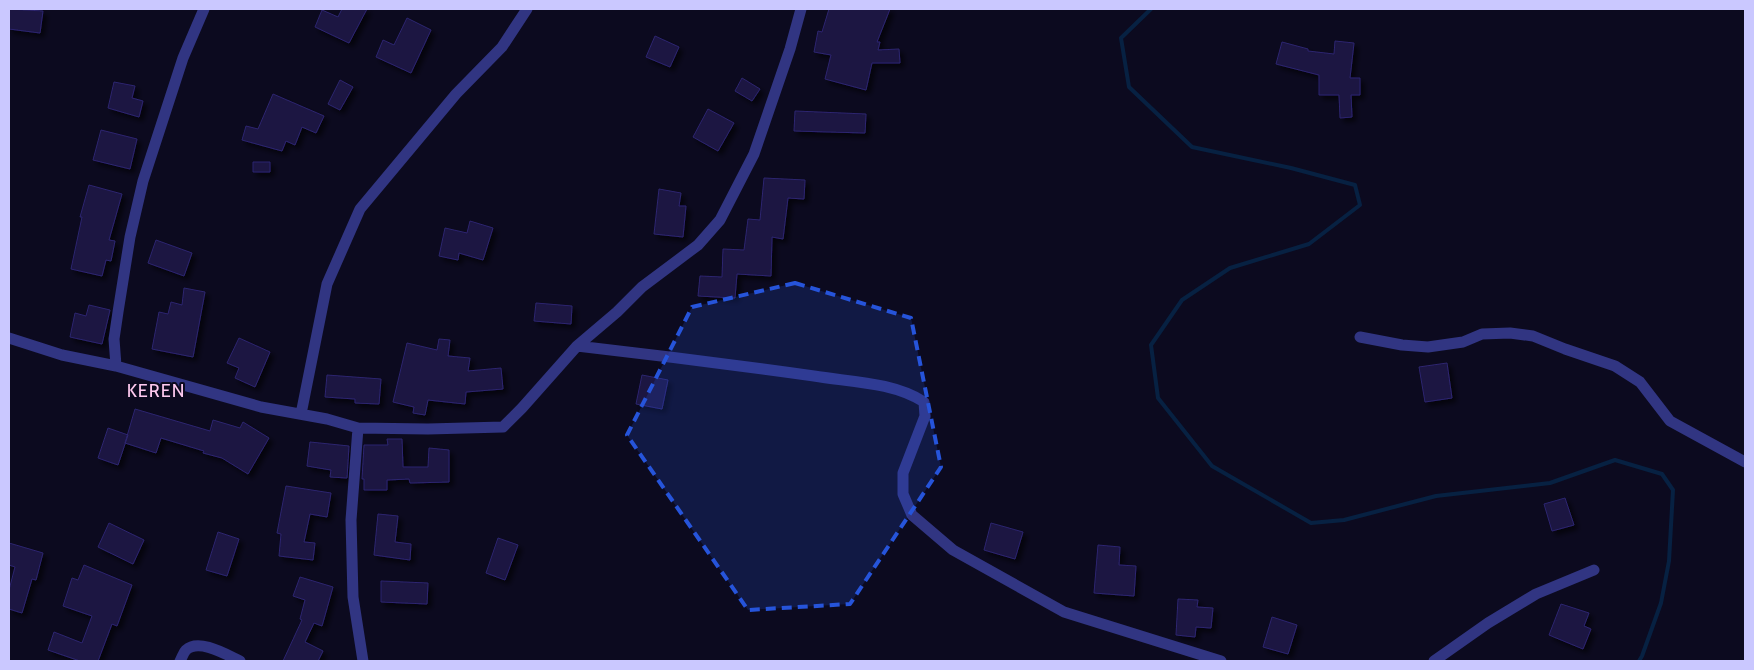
<svg xmlns="http://www.w3.org/2000/svg" width="1754" height="670" viewBox="0 0 1754 670" font-family="Cabin,sans-serif">
	<style>
		.lines { fill: none; stroke-linecap: round; stroke-linejoin: round }
		.stream { stroke: #072142; stroke-width: 4 }
		.building { fill: #1a1542; stroke: #2d256f; filter: url(#shadow) }
		.street { stroke: #313582; stroke-width: 11 }
		.marked { fill: #2654da; fill-opacity: 0.2; stroke: #2654da; stroke-width: 4; stroke-dasharray: 10 6; stroke-linejoin: round }
		.labels { text-anchor: middle; dominant-baseline: central; stroke-width: 4; stroke-linejoin: round; paint-order: stroke }
		.quarter-label { font-size: 18px; letter-spacing: 1px; fill: #ffcaf0; stroke: #0c0a1f }
	</style>
	<defs>
		<filter id="shadow"><feDropShadow dx="4" dy="4" stdDeviation="2.5" flood-color="#0009"/></filter>
	</defs>
	<rect width="100%" height="100%" fill="#0c0a1f"/>
	<g class="lines">
		<path class="stream" d="M1151 9 1121 38 1129 87 1192 147 1291 168 1355 185 1360 205 1309 244 1230 268 1182 300 1151 345 1158 398 1212 466 1311 523 1344 520 1436 496 1550 483 1615 460 1662 474 1673 490 1669 561 1661 603 1642 656 1639 661"/>
	</g>
	<path class="building" d="M9 9 43 11 40 33 9 29Z
		M342 9H367L349 43 315 27 322 10 338 17Z
		M829 9H890L877 42H880L878 50 899 49 900 63H872L866 90 825 79 831 55 814 52 818 31 822 32Z
		M407 18 431 30 411 73 376 57 383 40 394 45Z
		M655 36 679 47 670 67 646 57Z
		M1335 41 1354 43 1350 78H1360V95H1351L1352 117 1340 118 1339 95H1319V75L1276 64 1282 42 1308 49V51L1334 54Z
		M742 78 760 89 752 101 735 91Z
		M340 80 353 87 340 110 328 104Z
		M114 82 135 86 132 98 143 101 139 117 108 108Z
		M273 94 324 116 316 133 302 127 295 145 286 141 282 151 242 140 246 126 258 129Z
		M708 109 734 123 718 151 693 137Z
		M795 111 866 114 865 133 794 131Z
		M101 130 137 139 130 169 93 160Z
		M253 162H270V172H253Z
		M764 178 805 180 804 199 788 198 783 239 772 237 771 276 737 274 735 298 698 296 700 276 722 277 723 249 744 250 748 219 760 220Z
		M89 185 122 194 109 240 115 241 111 261 106 260 102 276 71 269 82 217H80Z
		M659 189 681 193 679 206H686L683 237 654 234Z
		M470 221 493 228 483 260 459 253 458 260 439 256 445 228 467 233Z
		M156 240 192 253 184 276 148 263Z
		M184 288 205 292 193 357 152 349 159 312 168 314 171 302 182 305Z
		M536 303 572 306 571 324 534 321Z
		M89 305 110 310 102 344 70 337 75 313 86 316Z
		M239 338 270 352 255 387 235 378 239 368 227 363Z
		M439 339 450 340 448 356 470 358 468 371 501 368 503 389 466 392 465 404 428 400 425 415 413 413 414 407 393 402 407 343 437 350Z
		M1447 363 1452 398 1425 402 1419 367Z
		M327 375 381 379 379 404 355 403V399L325 397Z
		M642 375 668 380 662 409 636 404Z
		M135 409 210 431 213 420 240 428 243 422 269 438 248 474 222 458 203 453 204 451 161 438 156 453 125 443Z
		M108 428 128 435 118 465 98 458Z
		M387 439H402L403 467H428L429 448 449 450V482L410 483 409 479 387 480V490H364V479H362L364 445H388Z
		M310 442 349 446 347 478 330 477 331 470 307 466Z
		M286 486 331 493 327 517 310 514 304 542 315 543 313 560 279 556 281 534 277 533Z
		M1565 498 1574 525 1552 531 1544 504Z
		M378 514 398 516 395 542 411 544 410 560 374 555Z
		M109 523 144 540 133 564 98 547Z
		M991 523 1023 532 1015 559 984 550Z
		M218 532 239 539 227 576 206 570Z
		M498 538 518 545 505 580 486 573Z
		M9 543 43 553 36 580 32 579 22 613 9 609V590L15 567 9 565Z
		M1098 545 1120 547 1119 565 1136 566 1134 596 1094 593Z
		M84 565 132 585 117 626 112 624 98 661H80L48 650 54 632 82 643 92 616 63 606 72 578 78 580Z
		M300 577 333 587 322 626 314 623 305 642 323 651 318 661H283L302 620 300 619 305 600 293 596Z
		M381 581 428 583 427 604 381 602Z
		M1178 599 1198 600 1197 607 1213 608 1211 628 1196 627 1195 637 1176 635Z
		M1561 604 1589 613 1584 626 1591 629 1583 649 1549 635Z
		M1272 617 1297 625 1288 654 1263 647Z"/>
	<g class="lines">
		<path class="street" d="M1360 337 1402 345 1428 347 1463 342 1482 334 1510 333 1533 336 1565 349 1615 366 1640 382 1670 421 1745 462
			M9 338 62 355 116 366 261 407 327 419 358 428 428 429 503 427 522 408 577 346 617 312 642 287 698 245 720 220 754 154 790 49 801 9
			M577 346C656 355 735 365 814 376 850 382 893 382 924 402L925 416 903 473V494L912 515 953 550 1064 612 1221 661
			M116 366 114 339 118 312 130 237 143 181 183 58 204 9
			M301 414 327 284 360 209 456 94 502 47 527 9
			M358 428 351 520 353 597 363 661
			M180 661C182 658 183 653 186 650 199 638 227 655 240 661
			M1434 661 1488 623 1536 594 1594 570"/>
	</g>
	<path class="marked" d="M795 283 911 318 941 467 850 604 748 610 627 435 692 307Z"/>
	<g class="labels">
		<g class="quarter-label">
			<text x="156" y="391">KEREN</text>
		</g>
	</g>
	<rect width="1754" height="670" fill="none" stroke="#cac8ff" stroke-width="20"/>
</svg>
